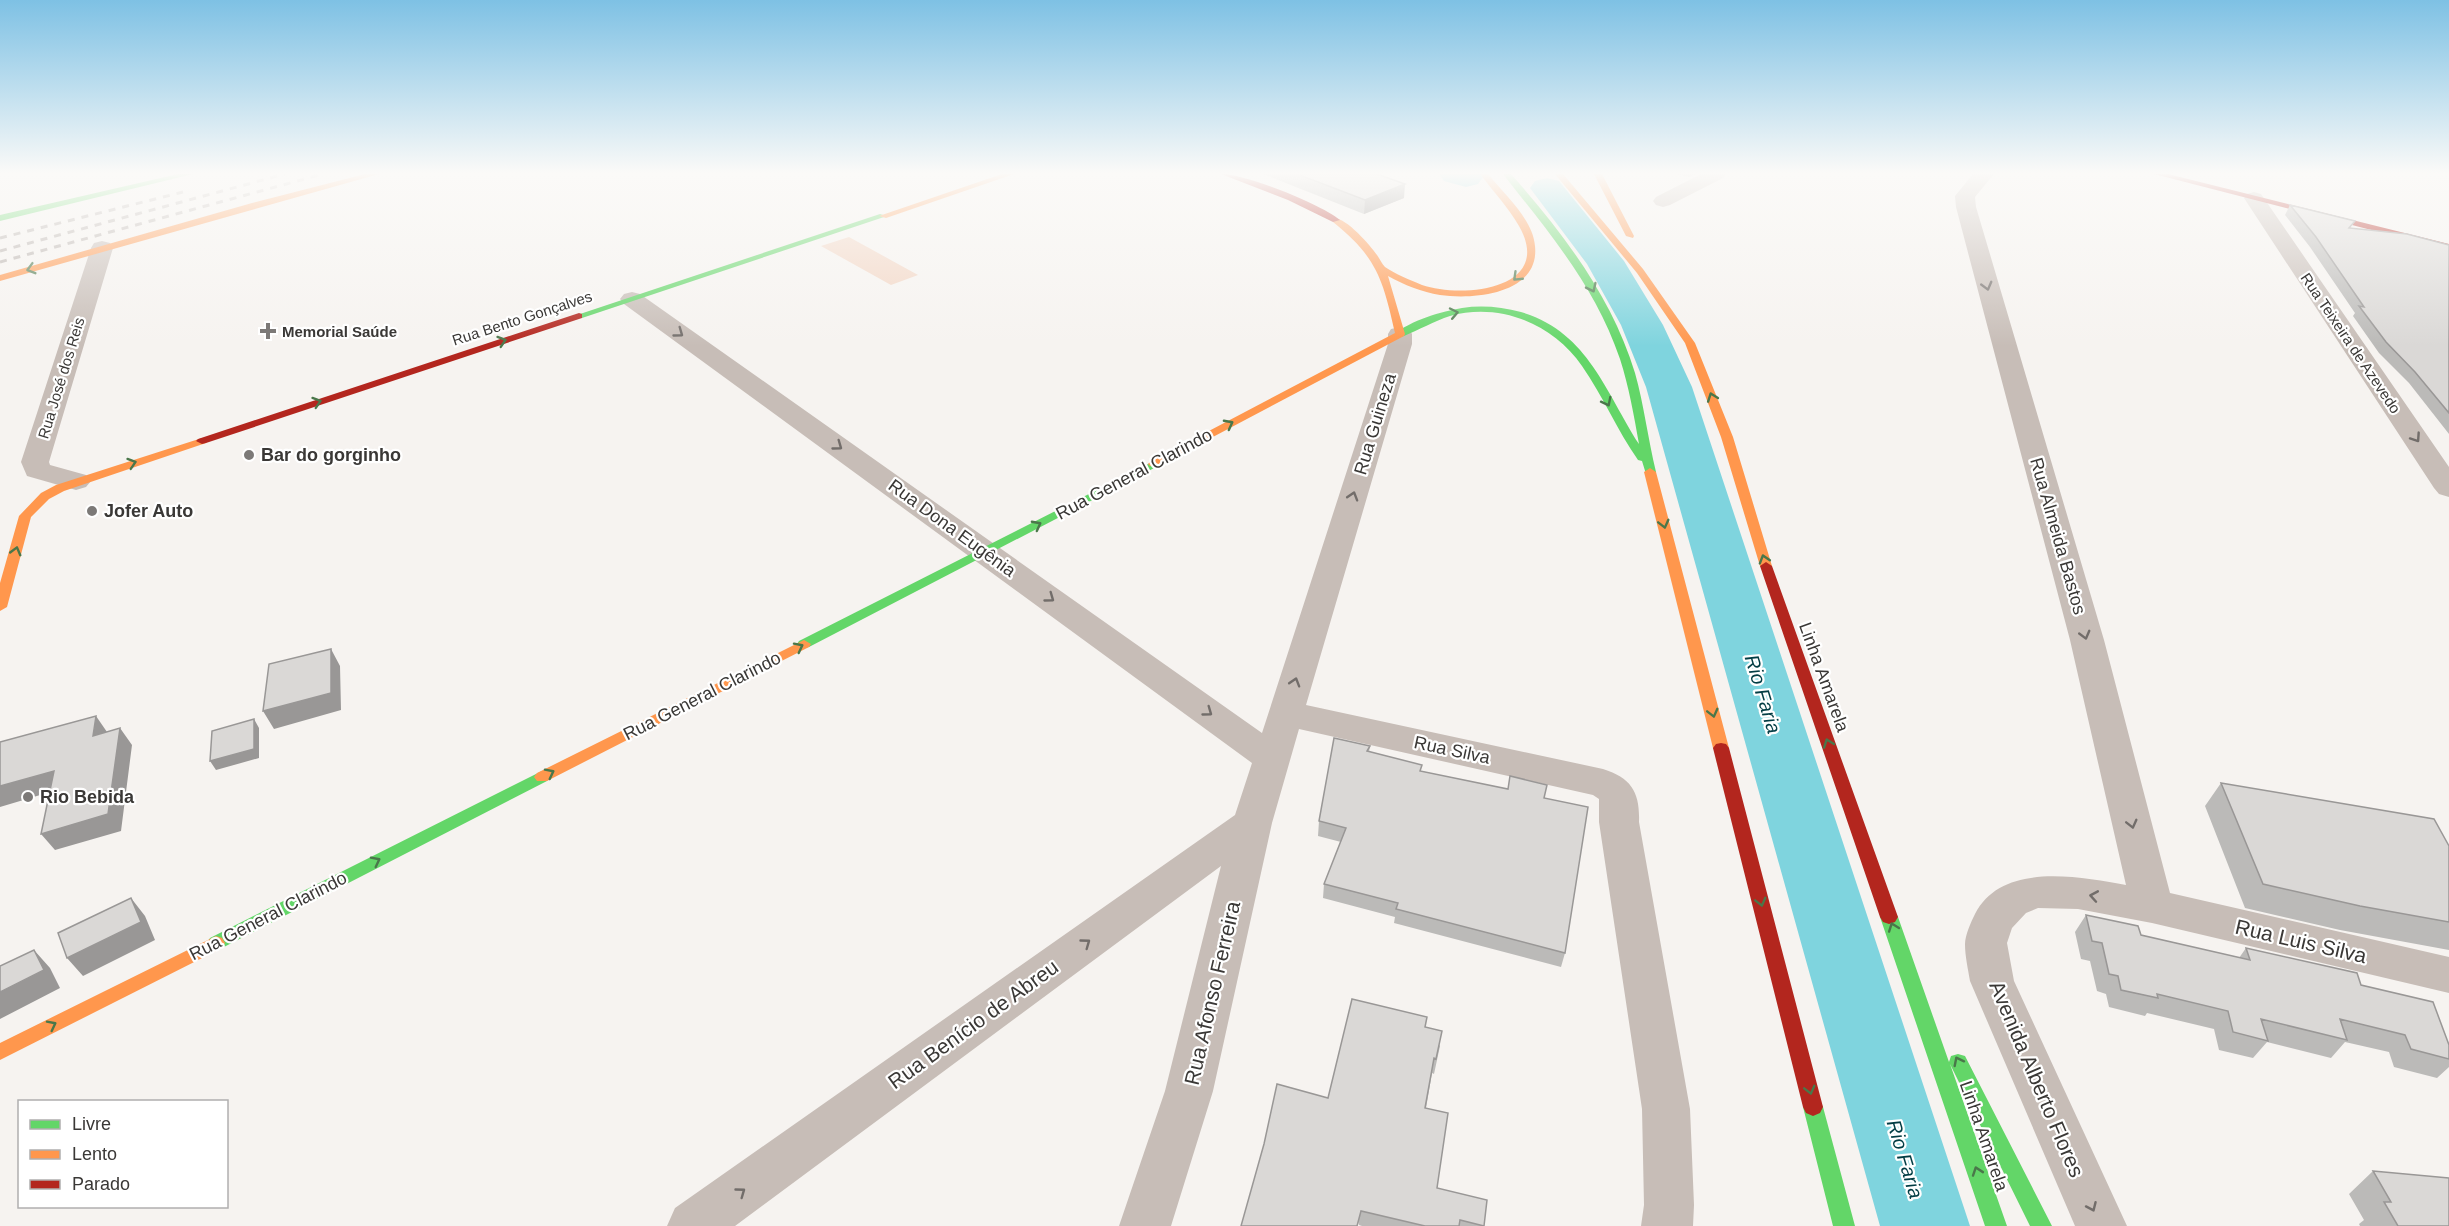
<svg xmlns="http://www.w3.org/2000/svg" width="2449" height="1226" viewBox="0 0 2449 1226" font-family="Helvetica,sans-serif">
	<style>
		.green { fill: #f2d4c2 }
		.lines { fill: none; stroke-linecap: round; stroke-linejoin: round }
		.river { fill: #7fd4de; fill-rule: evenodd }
		.street { fill: #c7bdb7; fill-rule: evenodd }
		.fast { fill: #63d668; fill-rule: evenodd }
		.slow { fill: #ff974d; fill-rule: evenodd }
		.jam { fill: #b3261e; fill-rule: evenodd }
		.rail { stroke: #b9b2ae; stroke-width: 3; stroke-dasharray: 7 7; stroke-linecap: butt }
		.wall { fill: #bbbab8 }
		.shaded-wall { fill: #999796 }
		.building { fill: #dad8d6; stroke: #999796; stroke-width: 1.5 }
		.oneway { stroke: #4a774a }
		.oneway2 { stroke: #726d6a }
		.poi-dot { fill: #7c7977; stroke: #fff; stroke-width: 2 }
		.labels { text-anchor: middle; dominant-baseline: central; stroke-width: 4.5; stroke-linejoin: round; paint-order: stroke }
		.far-street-label { font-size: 15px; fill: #3a3836; stroke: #fff }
		.far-poi-label { font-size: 15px; font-weight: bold; fill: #3a3836; stroke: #fff; text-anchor: start }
		.street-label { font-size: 18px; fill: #3a3836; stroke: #fff }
		.poi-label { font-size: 18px; font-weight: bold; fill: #3a3836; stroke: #fff; text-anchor: start }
		.water-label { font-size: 20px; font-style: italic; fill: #023d44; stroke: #fff }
		.near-street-label { font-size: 21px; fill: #3a3836; stroke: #fff }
	</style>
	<rect width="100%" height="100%" fill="#f6f3f0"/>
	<path class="green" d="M849 237 918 275 891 285 821 246Z"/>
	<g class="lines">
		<path class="river" d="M1439 174H1481L1483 177 1478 184 1466 187 1444 181Z
			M1547 178 1559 181 1624 261 1663 325 1692 387 1970 1226H1880L1646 387 1621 325 1587 264 1530 188 1535 181Z"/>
		<path class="street" d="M1701 174H1726L1723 178 1670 205 1663 207 1656 205 1653 201 1656 197Z
			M1973 174H1994L1975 197 1976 207 2104 640 2170 893 2449 957V993L2152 923 2078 909 2038 908 2026 913 2012 928 2007 943 2014 981 2127 1226H2075L1970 981C1968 969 1965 956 1965 944 1965 935 1971 922 1975 914 2002 861 2079 877 2126 885L2070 640 1956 207 1955 196Z
			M2254 192 2261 194 2449 467V497L2439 494 2434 488 2244 198 2247 194Z
			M102 241 110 243 113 248 49 462 50 465 86 475 91 481 86 487 76 490 27 476 21 462 91 248 94 243Z
			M632 292 640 294 1262 733 1388 344V334L1391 329 1400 327 1409 329 1412 334V344L1306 705 1603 769C1632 778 1640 793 1639 822L1690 1109 1694 1205 1693 1226H1641L1644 1205 1642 1109 1599 822V799L1593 795 1299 729 1272 823 1213 1091 1171 1226H1119L1165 1091 1221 866 735 1226H667L675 1208 1235 815 1252 763 624 304 620 299 624 294Z"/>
		<path class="fast" d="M178 174H193L0 221V215Z
			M1503 174H1511C1563 233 1612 297 1635 373 1644 405 1648 439 1656 472L1654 474H1646L1642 461 1638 460C1617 430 1603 396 1582 366 1553 324 1500 302 1450 316 1434 321 1419 330 1404 336L1400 337 1395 334C1409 321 1443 311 1462 308 1482 305 1502 307 1521 312 1588 332 1605 391 1639 444 1634 416 1629 387 1620 359 1595 286 1550 234 1503 174Z
			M880 214 887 216 582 318 574 316Z
			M1154 461 1158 462 1160 464 1158 466 809 647 804 648 797 644 799 641Z
			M542 771 547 773 550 777 547 781 222 948 216 950 210 948 207 943 210 938Z
			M1889 910 1895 912 1898 917 1949 1062 1951 1056 1958 1054 1965 1056 2052 1226H2030L1950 1064 2007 1226H1985L1880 917 1883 912Z
			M1813 1098 1820 1101 1823 1107 1855 1226H1833L1803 1107 1806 1101Z"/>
		<path class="slow" d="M365 174H379L0 281V275L252 203Z
			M1002 174H1014L886 218 879 216Z
			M1480 174H1488C1504 194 1533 219 1535 246 1540 294 1474 300 1440 295 1422 292 1404 285 1388 276L1405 334 1404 336 1158 466H1150L1148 464 1150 462 1395 333C1383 280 1377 257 1333 222V218C1346 217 1370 245 1377 255 1380 259 1382 264 1385 267 1395 274 1410 280 1422 285 1463 299 1555 289 1519 226 1508 207 1493 191 1480 174Z
			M1555 174H1563L1643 269 1695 343 1733 437 1772 566 1771 569 1766 570 1760 566 1721 437 1685 343 1637 273Z
			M1594 174H1602L1634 236 1633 238 1626 236Z
			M202 438 208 441 206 443 64 491 49 499 31 517 7 607 0 611V583L19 516 41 493 56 485Z
			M1650 468 1656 472 1729 748 1726 752H1716L1713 748 1644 472Z
			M804 640 811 644 809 647 547 781H537L534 777 537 773Z
			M216 936 222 938 225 943 222 948 0 1060V1043Z"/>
		<path class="jam" d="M1221 174C1246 174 1321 204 1340 220L1333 222 1288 200Z
			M2154 174H2168L2449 244V250Z
			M579 313 582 314V318L206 443 202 444 196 441 198 439Z
			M1766 562 1772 566 1898 917 1895 922 1889 924 1883 922 1880 917 1760 566Z
			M1721 743 1726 744 1729 748 1823 1107 1820 1113 1813 1116 1806 1113 1803 1107 1713 748 1716 744Z"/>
		<path class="rail" d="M0 238 183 192
			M0 251 285 174
			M0 262 323 174"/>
	</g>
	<path class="wall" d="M1263 174H1377L1404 198 1364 214Z
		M1678 174H1696L1689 177Z
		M2290 205 2352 228 2449 245V434L2409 383 2379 353 2353 316 2355 313 2310 247 2285 215Z
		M1370 746 1369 752 1421 771 1544 798 1565 953 1561 967 1394 923 1395 917 1323 898 1324 884 1341 842 1318 836 1319 821Z
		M2221 783 2449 846V950L2340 930 2245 908 2205 806Z
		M2086 915 2141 935 2239 958 2246 948 2361 985 2449 1059V1067L2437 1078 2394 1067 2389 1052 2345 1042 2331 1058 2267 1042 2253 1058 2219 1050 2214 1029 2147 1013 2145 1016 2109 1007 2106 994 2097 991 2090 961 2081 959 2075 932Z
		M1427 1017 1425 1027 1440 1046 1434 1074 1432 1073 1426 1108 1437 1188 1484 1226H1362L1359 1225 1328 1098Z
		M2373 1171 2449 1226H2360L2359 1224 2364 1220 2349 1194Z"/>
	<path class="shaded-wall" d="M1405 184 1404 198 1364 214 1365 200Z
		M331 649 340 666 341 710 274 729 263 711Z
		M96 716 107 732 93 736Z
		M254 719 259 728V758L216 770 210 761Z
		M120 728 132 745 121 831 55 850 41 834Z
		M54 771 67 787 0 807V786Z
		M131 898 145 916 155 940 83 976 67 958Z
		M34 950 50 968 60 988 0 1019V992Z"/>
	<path class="building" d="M1297 174H1377L1405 184 1365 200Z
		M2290 205 2355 221 2349 228 2407 234 2449 245V413L2415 372 2386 342 2359 306 2364 307 2316 237Z
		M331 649V693L263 711 269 664Z
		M96 716 93 736 120 728 108 814 41 834 54 771 0 786V742Z
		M254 719V749L210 761 212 731Z
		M1334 738 1370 746 1367 751 1422 765 1420 771 1508 789 1510 776 1547 785 1544 798 1588 807 1565 953 1396 909 1398 903 1324 884 1346 828 1319 821Z
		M2221 783 2434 819 2449 846V922L2360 906 2263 884Z
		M131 898 141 922 67 958 58 933Z
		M2086 915 2138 926 2141 935 2250 960 2246 948 2357 973 2361 985 2433 1002 2449 1045V1059L2411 1049 2405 1035 2340 1019 2347 1040 2261 1019 2268 1041 2233 1032 2228 1011 2157 994 2158 998 2121 990 2118 976 2109 974 2102 943 2092 941Z
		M34 950 44 970 0 992V966Z
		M1352 999 1427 1017 1425 1027 1442 1031 1436 1059 1434 1058 1425 1108 1448 1113 1437 1188 1487 1200 1484 1226 1460 1220 1459 1226H1425L1361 1211 1357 1226H1241L1264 1144 1277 1084 1328 1098Z
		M2373 1171 2449 1178V1226H2398L2384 1202H2391Z"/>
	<defs><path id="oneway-chevron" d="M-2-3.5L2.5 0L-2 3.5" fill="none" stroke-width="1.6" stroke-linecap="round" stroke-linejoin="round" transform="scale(1.5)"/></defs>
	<g class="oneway">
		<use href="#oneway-chevron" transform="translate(31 269) rotate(164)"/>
		<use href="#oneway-chevron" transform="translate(1517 277) rotate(136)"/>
		<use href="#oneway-chevron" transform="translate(1592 288) rotate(64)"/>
		<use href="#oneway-chevron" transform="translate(1454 313) rotate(-12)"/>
		<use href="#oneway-chevron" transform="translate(502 341) rotate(-18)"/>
		<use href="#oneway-chevron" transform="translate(1712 397) rotate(-110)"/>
		<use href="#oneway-chevron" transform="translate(317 402) rotate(-18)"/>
		<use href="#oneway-chevron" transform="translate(1607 402) rotate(63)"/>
		<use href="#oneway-chevron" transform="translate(1229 424) rotate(-28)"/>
		<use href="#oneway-chevron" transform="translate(132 463) rotate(-18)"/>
		<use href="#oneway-chevron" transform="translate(1664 524) rotate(76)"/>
		<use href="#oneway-chevron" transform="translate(1037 525) rotate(-28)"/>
		<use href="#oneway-chevron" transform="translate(16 551) rotate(-75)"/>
		<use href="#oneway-chevron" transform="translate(1764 559) rotate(-107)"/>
		<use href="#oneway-chevron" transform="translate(799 647) rotate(-27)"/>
		<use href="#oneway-chevron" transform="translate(1713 713) rotate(76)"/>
		<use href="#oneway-chevron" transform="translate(1828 743) rotate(-110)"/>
		<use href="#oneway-chevron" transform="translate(550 773) rotate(-27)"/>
		<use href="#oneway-chevron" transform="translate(376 861) rotate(-27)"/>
		<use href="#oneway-chevron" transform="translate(1761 902) rotate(76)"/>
		<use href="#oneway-chevron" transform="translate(1893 927) rotate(-110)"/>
		<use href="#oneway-chevron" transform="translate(52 1025) rotate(-27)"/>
		<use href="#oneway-chevron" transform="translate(1958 1061) rotate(-117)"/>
		<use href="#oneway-chevron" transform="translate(1810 1090) rotate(76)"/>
		<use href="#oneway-chevron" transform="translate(1977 1171) rotate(-109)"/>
	</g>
	<g class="oneway2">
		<use href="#oneway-chevron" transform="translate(1987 286) rotate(75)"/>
		<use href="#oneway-chevron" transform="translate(679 333) rotate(36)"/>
		<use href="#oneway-chevron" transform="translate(2416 438) rotate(56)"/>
		<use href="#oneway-chevron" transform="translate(838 446) rotate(36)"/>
		<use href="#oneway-chevron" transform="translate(1353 496) rotate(-73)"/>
		<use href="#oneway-chevron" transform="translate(1050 598) rotate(36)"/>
		<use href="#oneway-chevron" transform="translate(2085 635) rotate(75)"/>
		<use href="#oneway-chevron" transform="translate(1295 682) rotate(-73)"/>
		<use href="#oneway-chevron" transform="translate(1208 712) rotate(36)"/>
		<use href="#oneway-chevron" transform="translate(2132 824) rotate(76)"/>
		<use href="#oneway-chevron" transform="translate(2094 896) rotate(-170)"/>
		<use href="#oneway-chevron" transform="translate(1086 943) rotate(-36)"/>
		<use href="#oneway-chevron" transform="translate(741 1192) rotate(-36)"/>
		<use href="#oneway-chevron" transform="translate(2092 1207) rotate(66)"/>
	</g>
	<linearGradient id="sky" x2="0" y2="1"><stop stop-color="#7ec1e4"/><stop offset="0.5" stop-color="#fbfaf8"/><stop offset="1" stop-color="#fbfaf8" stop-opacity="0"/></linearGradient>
	<rect width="2449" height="346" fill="url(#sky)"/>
	<g class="poi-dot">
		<path d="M265 322h6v6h6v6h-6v6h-6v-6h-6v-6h6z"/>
		<circle cx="249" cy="455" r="6"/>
		<circle cx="92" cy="511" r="6"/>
		<circle cx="28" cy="797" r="6"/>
	</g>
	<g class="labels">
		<g class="far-street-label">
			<text transform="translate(522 318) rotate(-18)">Rua Bento Gonçalves</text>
			<text transform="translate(2351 343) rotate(56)">Rua Teixeira de Azevedo</text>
			<text transform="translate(61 378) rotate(-73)">Rua José dos Reis</text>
		</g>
		<g class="far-poi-label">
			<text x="282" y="331">Memorial Saúde</text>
		</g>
		<g class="street-label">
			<text transform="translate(1375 424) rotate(-73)">Rua Guineza</text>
			<text transform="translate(1134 474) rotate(-28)">Rua General Clarindo</text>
			<text transform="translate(952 528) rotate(36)">Rua Dona Eugênia</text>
			<text transform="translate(2058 536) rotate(74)">Rua Almeida Bastos</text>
			<text transform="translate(1824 677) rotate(70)">Linha Amarela</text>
			<text transform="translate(702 696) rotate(-27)">Rua General Clarindo</text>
			<text transform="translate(1452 750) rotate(12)">Rua Silva</text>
			<text transform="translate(268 916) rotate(-27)">Rua General Clarindo</text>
			<text transform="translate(1984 1136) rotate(71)">Linha Amarela</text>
		</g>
		<g class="poi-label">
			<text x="261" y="455">Bar do gorginho</text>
			<text x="104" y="511">Jofer Auto</text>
			<text x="40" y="797">Rio Bebida</text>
		</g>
		<g class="water-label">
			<text transform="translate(1763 694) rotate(73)">Rio Faria</text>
			<text transform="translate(1905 1159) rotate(73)">Rio Faria</text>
		</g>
		<g class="near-street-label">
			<text transform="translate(2301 941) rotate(13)">Rua Luis Silva</text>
			<text transform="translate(1212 993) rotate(-77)">Rua Afonso Ferreira</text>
			<text transform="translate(973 1024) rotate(-36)">Rua Benício de Abreu</text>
			<text transform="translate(2037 1079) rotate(67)">Avenida Alberto Flores</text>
		</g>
	</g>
	<rect x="18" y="1100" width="210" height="108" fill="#ffffff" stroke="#b0afaf" stroke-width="1.5"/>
	<rect x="30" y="1120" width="30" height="9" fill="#63d668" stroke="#b0afaf" stroke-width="1.5"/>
	<text x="72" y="1130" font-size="18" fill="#3a3836">Livre</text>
	<rect x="30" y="1150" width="30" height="9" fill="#ff974d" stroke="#b0afaf" stroke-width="1.5"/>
	<text x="72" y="1160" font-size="18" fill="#3a3836">Lento</text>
	<rect x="30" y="1180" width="30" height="9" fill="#b3261e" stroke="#b0afaf" stroke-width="1.5"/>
	<text x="72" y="1190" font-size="18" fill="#3a3836">Parado</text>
</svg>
